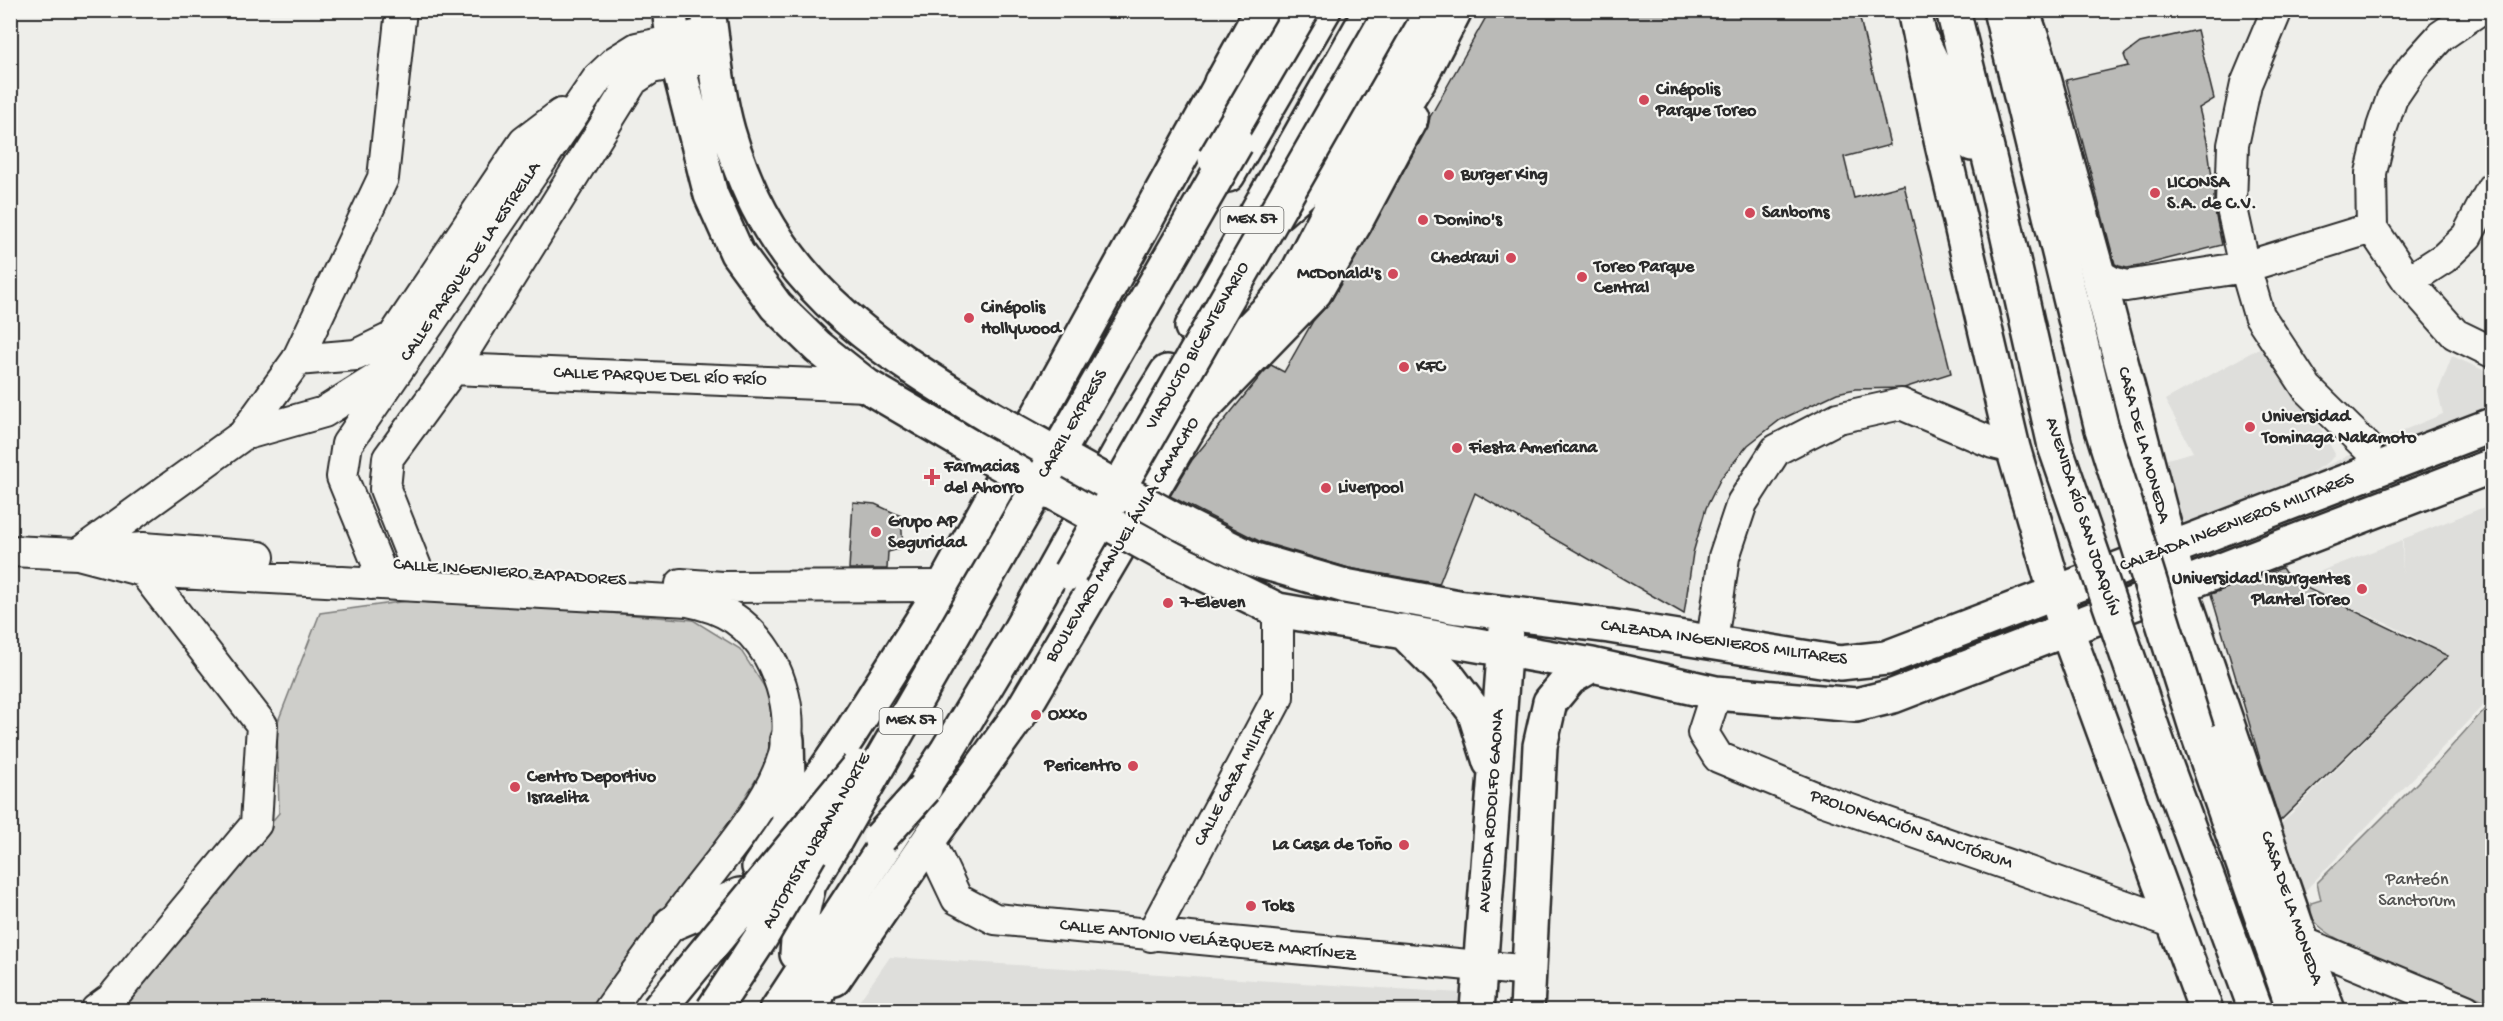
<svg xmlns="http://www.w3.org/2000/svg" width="2503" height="1021" viewBox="0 0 2503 1021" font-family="'Gochi Hand',sans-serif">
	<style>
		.built { fill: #dededb }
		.green { fill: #cececa; stroke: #7c7c7a; stroke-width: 1.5 }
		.building { fill: #babab7; stroke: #2b2b2b; stroke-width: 1.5 }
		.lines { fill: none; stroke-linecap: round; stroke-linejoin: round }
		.minor-casing { stroke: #2b2b2b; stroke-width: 34 }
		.major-casing { stroke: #2b2b2b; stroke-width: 38 }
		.highway-casing { stroke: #2b2b2b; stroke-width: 38 }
		.minor { stroke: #f6f6f2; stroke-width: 30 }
		.major { stroke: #f6f6f2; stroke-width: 33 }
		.highway { stroke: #f6f6f2; stroke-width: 33 }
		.major-bridge-casing { stroke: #2b2b2b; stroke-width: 38; stroke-linecap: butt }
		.highway-bridge-casing { stroke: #2b2b2b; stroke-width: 38; stroke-linecap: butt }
		.major-bridge { stroke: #f6f6f2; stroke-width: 33 }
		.highway-bridge { stroke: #f6f6f2; stroke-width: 33 }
		.poi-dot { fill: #d1495b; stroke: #f6f6f2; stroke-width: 2 }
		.labels { text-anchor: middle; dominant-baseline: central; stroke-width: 4.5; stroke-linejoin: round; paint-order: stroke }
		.shield { fill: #f6f6f2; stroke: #686867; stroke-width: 1.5 }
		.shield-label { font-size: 16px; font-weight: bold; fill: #2b2b2b }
		.poi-label { font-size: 18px; font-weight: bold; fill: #2b2b2b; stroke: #f6f6f2; text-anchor: start }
		.street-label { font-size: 18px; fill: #2b2b2b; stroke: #f6f6f2 }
		.park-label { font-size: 18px; fill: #545453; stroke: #f6f6f2 }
	</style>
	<rect width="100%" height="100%" fill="#eeeeea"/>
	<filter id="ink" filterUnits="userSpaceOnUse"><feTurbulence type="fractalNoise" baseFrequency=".0167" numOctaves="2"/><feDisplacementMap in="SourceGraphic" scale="12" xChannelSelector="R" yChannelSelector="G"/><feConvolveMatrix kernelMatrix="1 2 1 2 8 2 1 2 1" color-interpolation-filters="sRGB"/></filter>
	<g filter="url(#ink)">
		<path class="built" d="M2272 341 2335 454 2329 462 2309 474 2387 437 2443 414 2438 392 2452 356 2492 374V410L2176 533 2160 461 2193 452 2165 400Z
			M2492 504V696L2300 896 2278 827 2448 657 2409 634 2295 581 2402 540V574L2403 539Z
			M890 957 1461 993 1460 1010H853Z"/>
		<path class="green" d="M429 598 693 620 740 649 776 705 767 761 687 894 602 1010H112L120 1005 279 813 277 724 320 613Z
			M2492 701V1003C2457 989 2327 947 2312 917 2310 914 2311 907 2311 903L2321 900 2317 883 2432 768Z"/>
		<path class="building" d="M1490 10H1858L1890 145 1844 157 1854 198 1904 185 1951 373 1904 388 1855 389 1837 393 1780 420 1748 445 1721 478 1706 508 1693 553 1684 614 1475 493 1439 584 1349 568 1259 541 1170 496 1192 460 1262 374 1271 365 1284 372 1313 321 1331 301 1428 127 1430 117Z
			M2197 30 2214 99 2199 108 2207 141 2214 191V207L2222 245 2140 266 2127 268 2119 266 2115 264 2066 80 2128 66 2124 55 2140 43Z
			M853 502 875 504 901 516 903 548 888 552 887 569H849Z
			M2282 568 2290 580 2448 656 2280 821 2261 763 2211 594Z"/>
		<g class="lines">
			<g class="minor-casing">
				<path id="minor" d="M2277 10 2246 84 2233 145 2231 204 2245 267 2259 315 2307 388 2366 446
					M2479 10 2441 36 2413 67 2392 98 2382 127 2371 173 2372 228 2408 281 2455 334 2492 352
					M2098 274 2112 282 2126 286 2245 267 2372 228
					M2408 281 2444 258 2467 236 2492 188
					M297 360 356 355 393 337 524 142 561 114
					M453 369 867 386
					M243 435 324 412 392 369
					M10 551 78 554 143 548 259 557
					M78 554 143 571 688 601C725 608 748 623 768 655 782 680 790 710 787 738 782 792 724 854 692 897 664 934 636 972 609 1010
					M78 554 243 435 297 360 383 178 401 10
					M371 584 378 565 342 477 347 444 598 78 616 61 637 48 711 33
					M681 584 722 587 944 586
					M415 586 416 567 385 489 388 458 453 369 633 80 651 68 714 56
					M1712 642 1724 557 1742 503 1776 450 1838 418 1901 404 1993 443 2013 448
					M1716 693 1703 733 1718 757 1822 800 2172 922
					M929 840 957 899 995 919 1530 971
					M1151 936 1278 697V610
					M2302 942 2466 1010
					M96 1010 111 999 256 824 262 725 143 571"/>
			</g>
			<g class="major-casing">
				<path id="major" d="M669 10 677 61 711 195 737 253 776 306 818 347 867 386 971 447
					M708 10C714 51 717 92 728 131 771 280 866 341 990 417
					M1914 10 1941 140 2013 448 2066 628 2206 1010
					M2022 10 2037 53 2098 274 2180 586 2302 942 2328 1010
					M1182 524 1252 559 1345 586 1458 607 1609 626 1840 663 1886 658 2492 425
					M1169 557 1278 610 1592 665 1716 693 1856 705 1893 696 2492 466
					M1403 631 1446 674 1474 711 1490 762
					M787 740 789 824
					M759 867 848 737 944 586 1262 10
					M671 924 740 895
					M834 979 929 840 1022 711 1197 414 1315 292 1355 223 1411 118
					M1477 1010 1506 629
					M1527 1010 1540 746 1550 702 1570 678 1592 665"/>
			</g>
			<g class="highway-casing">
				<path id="highway" d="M1953 10 2000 202 2055 446
					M2000 10 2102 429
					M1920 37 1972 144
					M1221 82 1225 158
					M1228 175 1324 10
					M1279 212 1328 169 1426 10
					M1307 286 1355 223
					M1192 327 1371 10
					M1173 385 1229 350 1275 303 1296 275 1328 213 1353 177 1377 148 1419 80 1455 10
					M1197 414 1237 358 1247 348
					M2197 731 2294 1010
					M2159 747 2256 1010
					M797 954 799 927 809 884 836 839
					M693 1010 725 970
					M777 1010 947 751 1017 635 1132 429 1167 372
					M812 1010 822 982 844 945"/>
			</g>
			<use href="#minor" class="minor"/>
			<use href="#major" class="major"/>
			<use href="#highway" class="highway"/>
			<g class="major-bridge-casing">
				<path id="major-bridge" d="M990 417 1182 524
					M971 447 1169 557"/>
			</g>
			<g class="highway-bridge-casing">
				<path id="highway-bridge" d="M1215 159 1302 10
					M2102 429 2197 731
					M2055 446 2159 747
					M1070 573 1392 10
					M880 838 925 788
					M836 839 1236 143
					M658 1010 858 767
					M713 1010 760 939 810 853"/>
			</g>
			<use href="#major-bridge" class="major-bridge"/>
			<use href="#highway-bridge" class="highway-bridge"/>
		</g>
	</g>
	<g class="poi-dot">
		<circle cx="1644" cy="100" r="6"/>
		<circle cx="1449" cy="175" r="6"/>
		<circle cx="2155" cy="193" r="6"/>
		<circle cx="1750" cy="213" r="6"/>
		<circle cx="1423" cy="220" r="6"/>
		<circle cx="1511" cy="258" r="6"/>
		<circle cx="1393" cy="274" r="6"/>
		<circle cx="1582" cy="277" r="6"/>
		<circle cx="969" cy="318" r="6"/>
		<circle cx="1404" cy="367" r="6"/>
		<circle cx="2250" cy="427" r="6"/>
		<circle cx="1457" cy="448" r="6"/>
		<path d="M929 468h6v6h6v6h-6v6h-6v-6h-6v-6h6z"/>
		<circle cx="1326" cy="488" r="6"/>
		<circle cx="876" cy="532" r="6"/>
		<circle cx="2362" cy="589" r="6"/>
		<circle cx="1168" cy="603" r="6"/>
		<circle cx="1036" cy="715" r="6"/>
		<circle cx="1133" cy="766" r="6"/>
		<circle cx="515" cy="787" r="6"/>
		<circle cx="1404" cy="845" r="6"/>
		<circle cx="1251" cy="906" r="6"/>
	</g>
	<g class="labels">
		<g class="shield">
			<rect x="1220.5" y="207" width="63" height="26" rx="4.5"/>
			<rect x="879.5" y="708" width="63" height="26" rx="4.5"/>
		</g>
		<g class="shield-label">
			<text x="1252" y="220">MEX 57</text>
			<text x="911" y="721">MEX 57</text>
		</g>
		<g class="poi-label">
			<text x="1656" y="90">Cinépolis<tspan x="1656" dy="21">Parque Toreo</tspan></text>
			<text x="1461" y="175">Burger King</text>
			<text x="2167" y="183">LICONSA<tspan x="2167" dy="21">S.A. de C.V.</tspan></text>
			<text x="1762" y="213">Sanborns</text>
			<text x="1435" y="220">Domino's</text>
			<text x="1499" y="258" text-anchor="end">Chedraui</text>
			<text x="1594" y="267">Toreo Parque<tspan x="1594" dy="21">Central</tspan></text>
			<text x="1381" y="274" text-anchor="end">McDonald's</text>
			<text x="981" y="308">Cinépolis<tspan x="981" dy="21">Hollywood</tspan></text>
			<text x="1416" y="367">KFC</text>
			<text x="2262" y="417">Universidad<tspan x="2262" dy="21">Tominaga Nakamoto</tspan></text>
			<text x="1469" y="448">Fiesta Americana</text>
			<text x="944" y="467">Farmacias<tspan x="944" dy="21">del Ahorro</tspan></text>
			<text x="1338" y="488">Liverpool</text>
			<text x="888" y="522">Grupo AP<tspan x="888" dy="21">Seguridad</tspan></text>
			<text x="2350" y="579" text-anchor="end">Universidad Insurgentes<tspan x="2350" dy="21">Plantel Toreo</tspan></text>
			<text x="1180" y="603">7-Eleven</text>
			<text x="1048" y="715">Oxxo</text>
			<text x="1121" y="766" text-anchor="end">Pericentro</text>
			<text x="527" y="777">Centro Deportivo<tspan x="527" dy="21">Israelita</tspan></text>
			<text x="1392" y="845" text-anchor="end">La Casa de Toño</text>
			<text x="1263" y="906">Toks</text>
		</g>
		<g class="street-label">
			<text transform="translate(471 262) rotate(-56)">CALLE PARQUE DE LA ESTRELLA</text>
			<text transform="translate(1198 346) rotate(-60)">VIADUCTO BICENTENARIO</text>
			<text transform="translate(660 377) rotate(2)">CALLE PARQUE DEL RÍO FRÍO</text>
			<text transform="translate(1073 424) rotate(-60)">CARRIL EXPRESS</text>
			<text transform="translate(2143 445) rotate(75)">CASA DE LA MONEDA</text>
			<text transform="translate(2082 517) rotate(72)">AVENIDA RÍO SAN JOAQUÍN</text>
			<text transform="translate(2237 523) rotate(-21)">CALZADA INGENIEROS MILITARES</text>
			<text transform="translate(1123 540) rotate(-59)">BOULEVARD MANUEL ÁVILA CAMACHO</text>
			<text transform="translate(510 573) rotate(4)">CALLE INGENIERO ZAPADORES</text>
			<text transform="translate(1724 643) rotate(8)">CALZADA INGENIEROS MILITARES</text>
			<text transform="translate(1235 778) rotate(-62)">CALLE GAZA MILITAR</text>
			<text transform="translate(1492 811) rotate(-86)">AVENIDA RODOLFO GAONA</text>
			<text transform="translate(1911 830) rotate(19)">PROLONGACIÓN SANCTÓRUM</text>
			<text transform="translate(817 841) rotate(-60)">AUTOPISTA URBANA NORTE</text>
			<text transform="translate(2291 908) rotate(71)">CASA DE LA MONEDA</text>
			<text transform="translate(1208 941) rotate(6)">CALLE ANTONIO VELÁZQUEZ MARTÍNEZ</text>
		</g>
		<g class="park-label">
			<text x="2417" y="880">Panteón<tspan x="2417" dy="21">Sanctorum</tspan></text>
		</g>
	</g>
	<rect width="2503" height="1021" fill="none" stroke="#f6f6f2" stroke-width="36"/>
	<rect x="18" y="18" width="2467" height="985" fill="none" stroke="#2b2b2b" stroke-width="2" filter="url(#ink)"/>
</svg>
